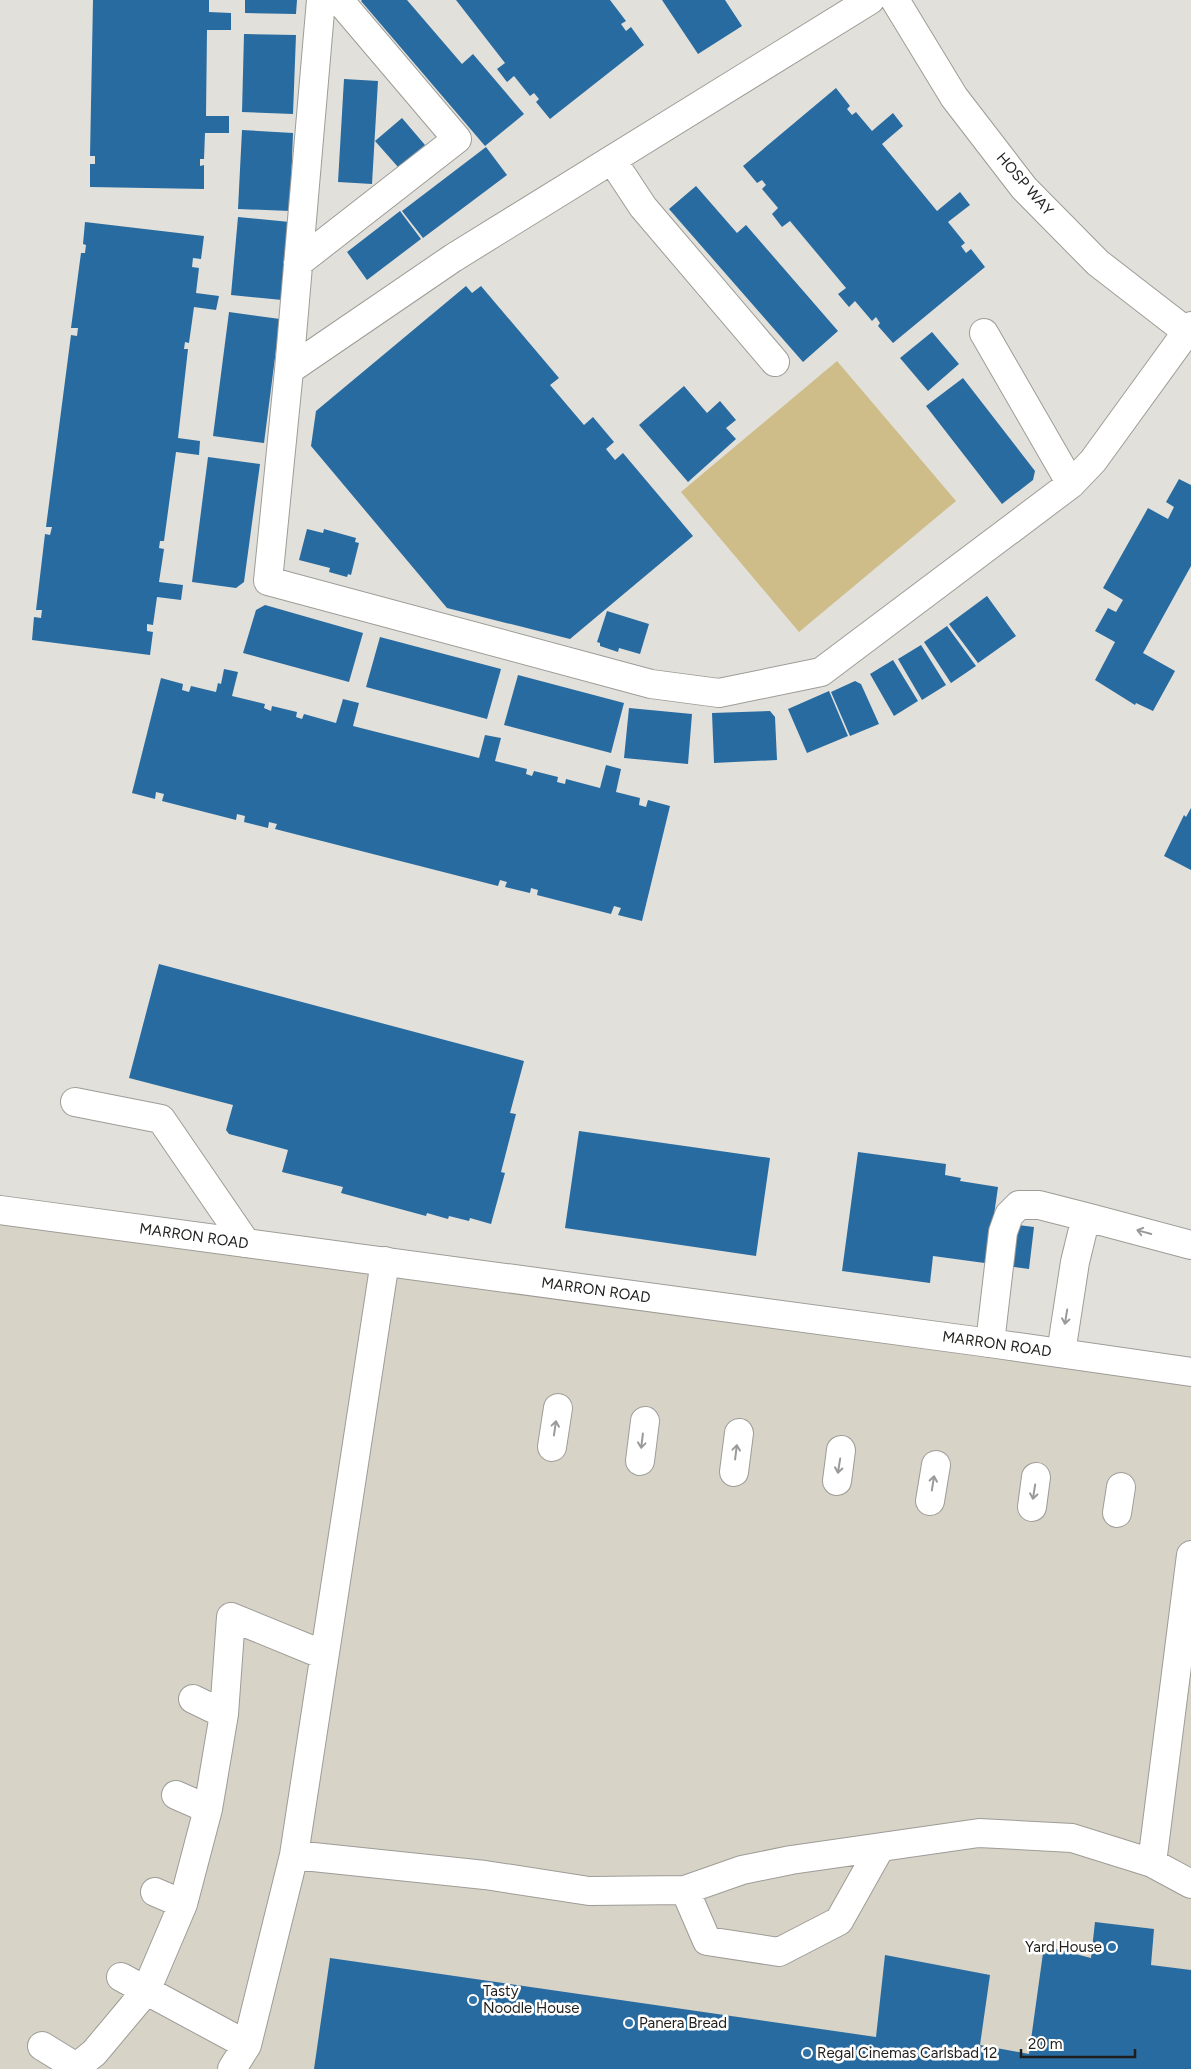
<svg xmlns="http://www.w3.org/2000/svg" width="1191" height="2069" viewBox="0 0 1191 2069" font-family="Figtree,sans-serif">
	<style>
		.built { fill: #d7d3c7 }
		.green { fill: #cebc89 }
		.building { fill: #286ba1 }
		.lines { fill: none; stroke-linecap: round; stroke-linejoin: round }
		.minor-casing { stroke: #9e9c97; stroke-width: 30 }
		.major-casing { stroke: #9e9c97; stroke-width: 30 }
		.minor { stroke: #fff; stroke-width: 28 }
		.major { stroke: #fff; stroke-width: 28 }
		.oneway { stroke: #9a9a99 }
		.poi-dot { fill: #3072a8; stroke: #fff; stroke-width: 2 }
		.labels { text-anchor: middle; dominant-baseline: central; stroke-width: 5; stroke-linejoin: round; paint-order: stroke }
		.street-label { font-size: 15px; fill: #1f1e1c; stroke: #fff }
		.poi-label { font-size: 15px; fill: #1f1e1c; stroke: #fff; text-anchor: start }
	</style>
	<rect width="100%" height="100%" fill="#e2e0da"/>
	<path class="built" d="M0 1210 1191 1371V2069H0Z"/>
	<path class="green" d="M837 361 956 501 799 632 681 492Z"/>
	<path class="building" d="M93 0H209V12L231 13V30H207L206 116H229V133H205L204 159H200V166L204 165V189L90 187V164H95V156H90Z
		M245 0H297L296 14 245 13Z
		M362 0H407L462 64 473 54 524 114 485 146 361 1Z
		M456 0H610L626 21 621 24 626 31 631 27 644 45 550 119 536 102 539 99 534 93 530 96 514 76 507 82 497 69 505 63Z
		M662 0H725L742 26 698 54Z
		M244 34 296 35 293 114 242 112Z
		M344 79 378 81 372 184 338 182Z
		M836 88 850 106 847 109 852 115 856 112 872 131 893 113 903 126 882 144 937 211 960 192 970 205 948 222 965 243 961 246 966 253 971 249 985 267 893 343 878 326 880 323 876 317 872 321 855 301 849 307 838 294 846 288 790 221 782 227 772 214 778 208 762 189 766 185 762 180 757 183 743 166Z
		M402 118 425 145 398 167 375 141Z
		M242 130 293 133 290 211 238 209Z
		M486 147 507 175 423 238 402 211Z
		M696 186 737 233 746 225 838 331 803 362 669 209Z
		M400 211 421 239 367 280 347 252Z
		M238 217 290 222 282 300 231 295Z
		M85 222 204 236 201 259 193 258 192 267 199 268 196 293 219 296 216 310 194 307 189 343 185 342 184 349H188L178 438 200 441 199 455 176 452 164 541H160L159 548 164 549 159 582 183 585 181 600 157 597 153 625 147 624V631L153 632 150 655 32 640 34 617 41 618 42 610H36L45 534 50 535 52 527H46L71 335 77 336 78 328H71L81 253H85L86 245 83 244Z
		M466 286 472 293 481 286 559 378 550 385 584 425 593 417 614 442 606 449 615 460 623 453 693 536 570 639 447 608 311 446 316 411Z
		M229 312 280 319 264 443 213 436Z
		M932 332 959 364 928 391 900 358Z
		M963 378 1035 471 1033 480 1002 504 926 406Z
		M684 386 707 413 720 401 736 420 726 428 736 439 688 482 639 425Z
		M208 457 260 464 244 582 236 588 192 582Z
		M1179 479 1191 485V566L1143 653 1175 671 1153 711 1136 703 1135 705 1095 680 1115 642 1095 631 1108 608 1116 612 1123 600 1103 588 1148 508 1168 519 1174 507 1166 502Z
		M307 529 323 533 324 529 356 538 355 542 359 543 351 575 348 574 347 577 329 572 330 568 299 560Z
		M987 596 1016 636 978 663 949 624Z
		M265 605 363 633 349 682 243 653 256 610Z
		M607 611 649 624 640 654 619 648 618 652 600 646V643L597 642Z
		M947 626 976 666 951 683 924 642Z
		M380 637 501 669 487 719 366 687Z
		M921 645 946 685 922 700 898 659Z
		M893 660 918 701 894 716 870 674Z
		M224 669 238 672 232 696 265 704 264 708 271 711 272 706 297 712 296 717 302 719 304 714 336 723 343 699 359 703 353 726 479 758 485 735 501 738 495 761 527 769 526 774 532 776 534 771 558 777 557 782 565 784 566 779 600 788 606 765 621 769 616 792 640 798 639 805 646 807 648 800 670 806 642 921 618 915 621 908 614 906 611 914 537 895 538 890 531 888 530 893 505 887 507 882 500 880 498 886 275 829 277 824 269 822 268 828 244 822 245 816 237 814 236 820 162 801 164 794 156 792 155 799 132 793 161 678 183 684 182 690 189 692 191 686 216 692 218 683 221 684Z
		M518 675 624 703 611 753 504 725Z
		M855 681 861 684 879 724 850 736 831 692Z
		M829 691 848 736 807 753 788 709Z
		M629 708 692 714 688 764 624 758Z
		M770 711 775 717 777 760 714 763 712 713Z
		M1191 808V870L1164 856 1184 815 1186 817Z
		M159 964 524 1061 510 1113 516 1114 501 1172 505 1173 491 1224 470 1218 469 1221 449 1216 448 1219 427 1213 426 1216 341 1193 343 1187 282 1172 288 1150 229 1134 226 1130 233 1105 129 1078Z
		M579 1131 770 1158 756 1256 565 1228Z
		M858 1152 946 1164 945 1175 961 1178 960 1181 998 1187 993 1222 1034 1227 1029 1269 933 1256 930 1283 842 1271Z
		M1095 1922 1154 1929 1151 1965 1191 1970V2069H314L330 1958 876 2037 885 1955 990 1975 980 2045 1029 2054 1044 1946 1091 1958Z"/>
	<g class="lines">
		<g class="minor-casing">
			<path id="minor" d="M321 0 289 370 268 581 651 684 719 693 821 672 1071 484 1093 461 1191 326
				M895 0 954 97 1024 188 1098 263 1191 335
				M612 160 643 207 775 362
				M298 263 457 139 339 0
				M984 333 1071 484
				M289 370 453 258 870 0
				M75 1102 161 1119 246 1243
				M990 1343 1003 1232 1009 1215 1019 1205H1039L1086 1217
				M1061 1353 1075 1262 1086 1217 1191 1245
				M552 1447 558 1408
				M640 1461 645 1421
				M734 1472 739 1433
				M837 1481 841 1450
				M930 1501 936 1465
				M1032 1507 1036 1477
				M1117 1513 1121 1487
				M193 1699 224 1714
				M176 1795 208 1809
				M294 1855 485 1875 589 1891 685 1890 742 1870 791 1860 979 1833 1072 1838 1152 1863 1191 1884
				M1152 1863 1191 1555
				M685 1890 707 1941 779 1952 839 1921 880 1848
				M155 1892 183 1904
				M121 1977 247 2045
				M42 2046 76 2067
				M74 2069 94 2053 146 1991 183 1904 208 1809 224 1714 231 1617 324 1655
				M232 2069 247 2045 294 1855 385 1261"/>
		</g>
		<g class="major-casing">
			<path id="major" d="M0 1210 990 1343 1191 1372"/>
		</g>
		<use href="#minor" class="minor"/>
		<use href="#major" class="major"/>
	</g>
	<defs><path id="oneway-shaft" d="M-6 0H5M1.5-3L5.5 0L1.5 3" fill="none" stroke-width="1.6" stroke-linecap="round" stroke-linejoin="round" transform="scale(1.25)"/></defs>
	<g class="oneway">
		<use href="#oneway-shaft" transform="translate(1144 1232) rotate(-165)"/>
		<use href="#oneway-shaft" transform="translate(1066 1317) rotate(99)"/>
		<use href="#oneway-shaft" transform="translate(555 1428) rotate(-82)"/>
		<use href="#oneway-shaft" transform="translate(642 1441) rotate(97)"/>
		<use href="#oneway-shaft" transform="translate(736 1452) rotate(-83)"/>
		<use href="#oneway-shaft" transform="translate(839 1466) rotate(99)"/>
		<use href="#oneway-shaft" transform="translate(933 1483) rotate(-81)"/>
		<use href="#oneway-shaft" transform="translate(1034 1492) rotate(99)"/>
	</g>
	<g class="poi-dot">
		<circle cx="1112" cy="1947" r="5"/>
		<circle cx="473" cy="2000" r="5"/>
		<circle cx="629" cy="2023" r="5"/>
		<circle cx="807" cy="2053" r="5"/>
	</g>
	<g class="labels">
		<g class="street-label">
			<text transform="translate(1025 184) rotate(49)">HOSP WAY</text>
			<text transform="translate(194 1236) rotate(8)">MARRON ROAD</text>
			<text transform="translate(596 1290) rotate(8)">MARRON ROAD</text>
			<text transform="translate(997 1344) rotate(8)">MARRON ROAD</text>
		</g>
		<g class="poi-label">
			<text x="1102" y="1947" text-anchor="end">Yard House</text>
			<text x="483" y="1991">Tasty<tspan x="483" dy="17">Noodle House</tspan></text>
			<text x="639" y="2023">Panera Bread</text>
			<text x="817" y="2053">Regal Cinemas Carlsbad 12</text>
		</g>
	</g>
	<path d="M1021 2049v8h114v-8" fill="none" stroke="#1f1e1c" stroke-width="2.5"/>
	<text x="1028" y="2049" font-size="15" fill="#1f1e1c" stroke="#ffffff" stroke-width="4" paint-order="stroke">20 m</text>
</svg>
